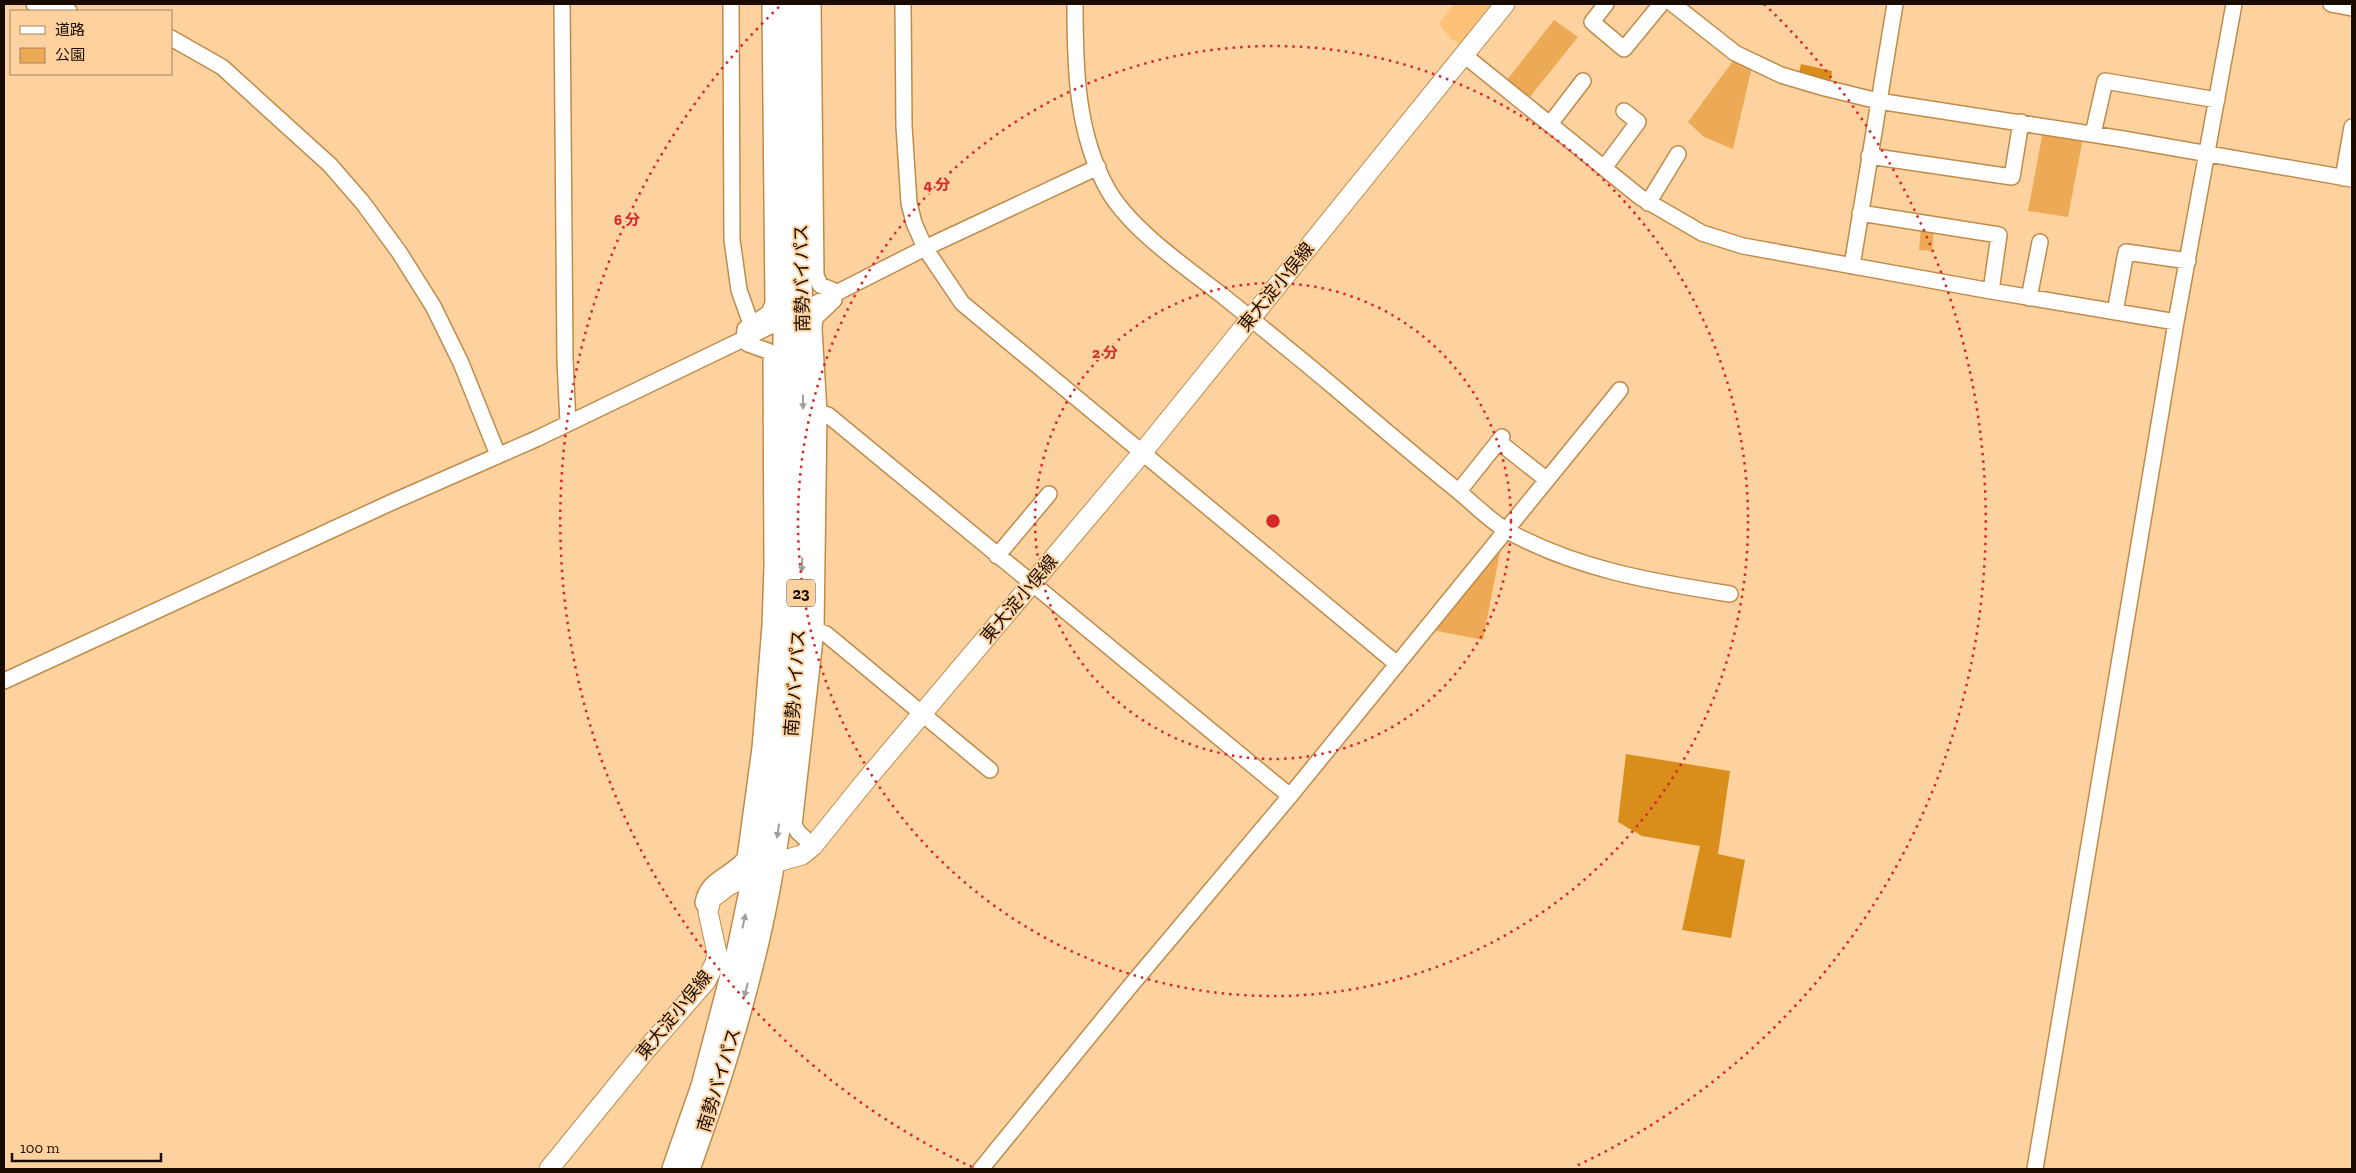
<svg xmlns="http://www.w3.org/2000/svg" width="2356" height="1173" viewBox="0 0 2356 1173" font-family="'Zilla Slab','Noto Sans JP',serif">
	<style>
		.built { fill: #fdc178 }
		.green { fill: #ecaa56 }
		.forest { fill: #d98e1b }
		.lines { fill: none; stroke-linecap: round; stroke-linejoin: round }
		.minor-casing { stroke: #bf8b4a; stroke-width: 18 }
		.major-casing { stroke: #bf8b4a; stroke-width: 21 }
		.highway-casing { stroke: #bf8b4a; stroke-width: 24 }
		.minor { stroke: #fff; stroke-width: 15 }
		.major { stroke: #fff; stroke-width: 19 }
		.highway { stroke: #fff; stroke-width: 21 }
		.oneway { fill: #a39d99 }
		.ring { fill: none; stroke: #d62828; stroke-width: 2.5; stroke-dasharray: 2.5 5 }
		.labels { text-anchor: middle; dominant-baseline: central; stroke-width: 4; stroke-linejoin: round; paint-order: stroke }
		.shield { fill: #fed29f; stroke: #5e4730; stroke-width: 1 }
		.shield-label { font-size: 16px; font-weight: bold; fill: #1a0b00 }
		.street-label { font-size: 18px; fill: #1a0b00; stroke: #fed29f }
		.centre { fill: #d62828; stroke: #fed29f; stroke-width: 2.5 }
		.ring-label { font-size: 15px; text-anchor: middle; font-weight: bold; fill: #d62828; stroke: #fed29f; stroke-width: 4; stroke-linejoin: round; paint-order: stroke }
	</style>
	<rect width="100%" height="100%" fill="#fed29f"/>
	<path class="built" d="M1454 4H1491L1459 44 1450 38 1439 23Z"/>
	<path class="green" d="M1554 20 1578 37 1529 98 1507 80Z
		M1736 57 1752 67 1733 149 1704 137 1688 122Z
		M2043 131 2083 138 2068 217 2028 211Z
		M1921 226 1934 229 1932 251 1919 250Z
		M1500 552 1483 640 1432 630 1493 553Z"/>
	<path class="forest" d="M1801 64 1832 71 1830 86 1798 77Z
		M1626 754 1730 771 1718 854 1745 860 1731 938 1682 930 1700 846 1642 836 1618 822Z"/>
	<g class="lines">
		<g class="minor-casing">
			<path id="minor" d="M34 4 69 11
				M562 4 565 360 568 423
				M731 4 732 240 739 290 751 324
				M903 4 904 126 909 203 914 223 925 248 962 303 1397 664
				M1075 4C1075 67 1076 133 1108 190 1131 230 1187 268 1223 296 1260 326 1297 356 1334 387 1375 422 1416 457 1458 491 1474 504 1489 520 1506 530 1575 569 1653 582 1730 594
				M1606 4 1592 22 1624 49 1661 4
				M1673 4 1735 53 1781 75 1825 88 1878 101 2123 139 2352 179
				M2331 4 2352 8
				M171 38 222 67 330 165 363 203 399 252 433 306 461 363 498 455
				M1464 55 1640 197 1702 233 1743 246 1991 291 2176 322
				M1550 124 1583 81
				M2093 134 2105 81 2217 100
				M1869 156 2012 177 2021 122
				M1604 168 1638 122 1624 111
				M2343 178 2352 127
				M1648 203 1678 154
				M1860 213 1999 235 1991 291
				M1852 266 1895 4
				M2029 298 2040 242
				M2115 312 2126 252 2188 261
				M819 412 828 415 1290 796
				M1499 442 1547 480
				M1459 491 1502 437
				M997 556 1049 494
				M816 630 826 634 990 770
				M4 681 390 503 536 439 785 319 925 248 1098 167
				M813 846 798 832 794 825 816 630 819 412 814 329 815 318 834 300 832 290 820 285 816 275 813 4
				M707 910 703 903C707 878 731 876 745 858L760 748 770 626 772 566 771 356 768 351 748 344 744 339 745 329 769 313 773 303 770 4
				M981 1169 1127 990 1290 796 1620 390
				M2035 1169 2176 322 2234 4"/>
		</g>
		<g class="major-casing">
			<path id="major" d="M549 1169 645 1051 706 981 715 963 717 953 708 912 711 899 728 886 774 863 802 855 813 846 867 779 1142 453 1505 4"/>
		</g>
		<g class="highway-casing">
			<path id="highway" d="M673 1169 702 1086 738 949 754 872 775 732 784 553V4
				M689 1169C725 1069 757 966 774 861 807 667 804 472 801 276 800 185 801 95 801 4"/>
		</g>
		<use href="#minor" class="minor"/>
		<use href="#major" class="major"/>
		<use href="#highway" class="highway"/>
	</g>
	<defs><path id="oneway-solid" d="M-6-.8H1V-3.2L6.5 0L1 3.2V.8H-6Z" transform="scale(1.25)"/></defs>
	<g class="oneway">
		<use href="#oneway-solid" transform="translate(803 402) rotate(89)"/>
		<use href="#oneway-solid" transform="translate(802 565) rotate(92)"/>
		<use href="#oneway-solid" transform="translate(778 831) rotate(98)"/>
		<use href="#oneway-solid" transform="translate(744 921) rotate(-78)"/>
		<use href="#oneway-solid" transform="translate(746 990) rotate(104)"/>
	</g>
	<g class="ring">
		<circle cx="1273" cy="521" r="238"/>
		<circle cx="1273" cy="521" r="475"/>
		<path d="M972 1167A713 713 0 0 1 782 4M1764 4A713 713 0 0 1 1574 1167"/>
	</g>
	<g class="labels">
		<rect class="shield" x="787" y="579.5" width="28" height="27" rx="4"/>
		<g class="shield-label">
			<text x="801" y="593">23</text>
		</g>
		<g class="street-label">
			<text transform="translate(802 278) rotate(-91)">南勢バイパス</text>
			<text transform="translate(1276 287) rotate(-51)">東大淀小俣線</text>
			<text transform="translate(1019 599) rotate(-50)">東大淀小俣線</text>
			<text transform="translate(795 683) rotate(-86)">南勢バイパス</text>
			<text transform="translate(674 1015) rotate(-51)">東大淀小俣線</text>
			<text transform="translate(719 1080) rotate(-73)">南勢バイパス</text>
		</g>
	</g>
	<circle cx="1273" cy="521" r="8" class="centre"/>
	<g class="ring-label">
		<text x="937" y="190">4 分</text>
		<text x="627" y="225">6 分</text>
		<text x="1105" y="358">2 分</text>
	</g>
	<rect width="2356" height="1173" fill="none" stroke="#1a0b00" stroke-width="10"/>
	<rect x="10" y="10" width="162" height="65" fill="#fed29f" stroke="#a3825f"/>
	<rect x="20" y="26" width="25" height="8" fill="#ffffff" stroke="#a3825f"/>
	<text x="55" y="35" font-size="15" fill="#1a0b00">道路</text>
	<rect x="20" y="48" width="25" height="15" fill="#ecaa56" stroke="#a3825f"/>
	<text x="55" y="60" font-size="15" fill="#1a0b00">公園</text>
	<path d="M12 1153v8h149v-8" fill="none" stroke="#1a0b00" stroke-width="2.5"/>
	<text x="20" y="1153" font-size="15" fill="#1a0b00" stroke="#fed29f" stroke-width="4" paint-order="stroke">100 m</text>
</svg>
